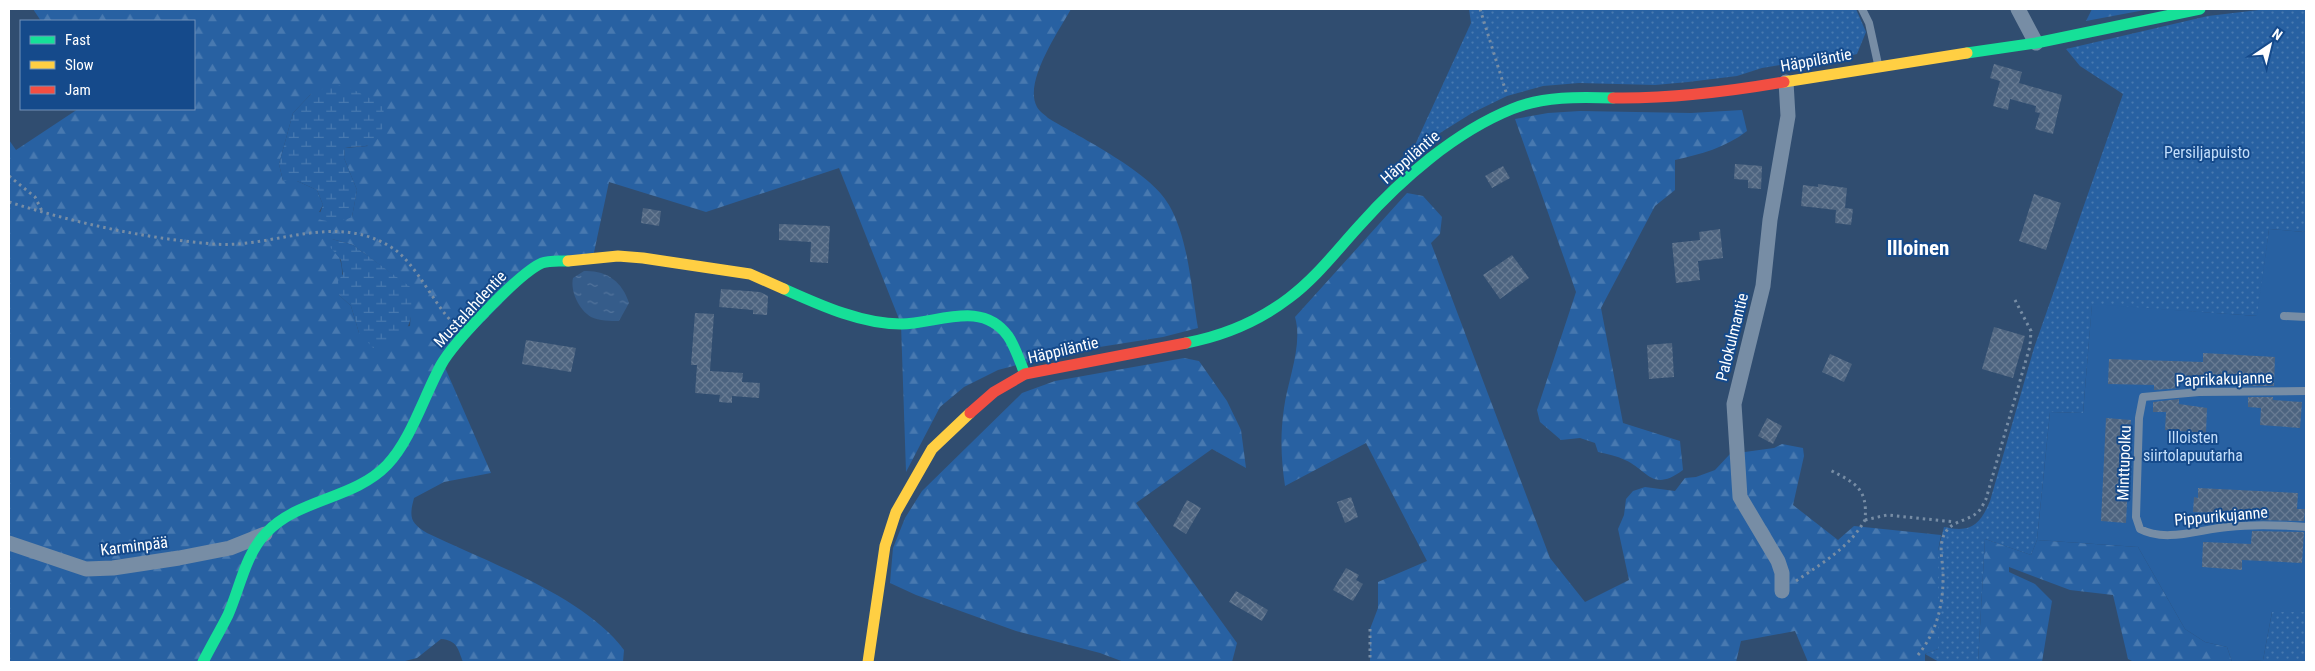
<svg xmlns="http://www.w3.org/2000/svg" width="2315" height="671" viewBox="0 0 2315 671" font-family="'Roboto Condensed',sans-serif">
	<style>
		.grass { fill: url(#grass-dots) }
		.forest { fill: url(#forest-firs); fill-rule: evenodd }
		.wetland { fill: url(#wetland-marsh) }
		.garden { fill: #2861a2 }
		.water { fill: url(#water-ripples) }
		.building { fill: url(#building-cross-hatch) }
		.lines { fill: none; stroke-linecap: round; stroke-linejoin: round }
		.path { stroke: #778da5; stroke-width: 3; stroke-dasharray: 2.5 4; stroke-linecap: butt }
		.lane { stroke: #778da5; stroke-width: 8 }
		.street { stroke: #778da5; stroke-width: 15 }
		.fast { stroke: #16e098; stroke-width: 11 }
		.slow { stroke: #ffcf43; stroke-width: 11 }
		.jam { stroke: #f24e42; stroke-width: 11 }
		.labels { text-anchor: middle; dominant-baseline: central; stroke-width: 4; stroke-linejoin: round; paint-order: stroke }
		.street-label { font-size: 16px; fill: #fff; stroke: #154a8b }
		.park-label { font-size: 16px; fill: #c3defb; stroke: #154a8b }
		.district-label { font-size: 21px; font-weight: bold; fill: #fff; stroke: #154a8b }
	</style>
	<defs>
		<pattern id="grass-dots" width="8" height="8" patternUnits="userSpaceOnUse" patternTransform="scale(1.25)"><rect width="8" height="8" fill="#2861a2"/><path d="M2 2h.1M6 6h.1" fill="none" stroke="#4879b0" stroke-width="1.8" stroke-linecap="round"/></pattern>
		<pattern id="forest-firs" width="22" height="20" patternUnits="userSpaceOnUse" patternTransform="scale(1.25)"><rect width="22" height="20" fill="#2861a2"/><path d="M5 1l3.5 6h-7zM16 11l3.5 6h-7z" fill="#4879b0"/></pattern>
		<pattern id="wetland-marsh" width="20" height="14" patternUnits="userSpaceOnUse" patternTransform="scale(1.25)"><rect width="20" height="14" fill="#2861a2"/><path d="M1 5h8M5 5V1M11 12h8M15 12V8" fill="none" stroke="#4879b0"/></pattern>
		<pattern id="water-ripples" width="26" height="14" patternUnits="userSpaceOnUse" patternTransform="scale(1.25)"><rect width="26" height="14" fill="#355c8a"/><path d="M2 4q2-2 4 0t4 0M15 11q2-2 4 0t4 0" fill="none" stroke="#53749c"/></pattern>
		<pattern id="building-cross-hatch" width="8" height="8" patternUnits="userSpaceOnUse" patternTransform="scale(1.25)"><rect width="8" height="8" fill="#4d6480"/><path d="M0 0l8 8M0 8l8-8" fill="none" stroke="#687b93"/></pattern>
	</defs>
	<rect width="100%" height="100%" fill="#304d70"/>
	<path class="grass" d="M1469 9H1856L1866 32 1857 54 1825 62H1797L1762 68 1737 76 1688 82 1655 85 1579 83 1543 86 1507 96 1472 113 1440 133 1409 158 1471 23Z
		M2267 9H2306V232L2269 229 2258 316 2092 305 2083 413 2050 412 2037 540 2031 555 1985 539 1978 662H1939L1925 654 1938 649V551L1944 527C1971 533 1980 525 1990 501L2034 348 2123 94 2080 66 2066 49 2208 16Z
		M2272 612H2306V662H2232L2263 660Z"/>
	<path class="forest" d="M33 9H1071C1059 31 1023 82 1037 107 1039 111 1045 115 1048 118 1081 138 1151 172 1169 205 1189 240 1191 288 1198 328L1163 337 1068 352 998 370 964 387 940 407 906 472 901 324 839 168 706 212 609 182 593 257 541 263 443 363 491 473 444 482 414 498C409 517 410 523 427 533 487 562 584 596 624 650L623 662H463C458 649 457 640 441 639L417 658 401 662H9V140L16 150 78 109H194V21H41ZM311 94 368 146 345 148 344 158 357 190 352 217 319 212 323 205 317 190 297 181H283L279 164 293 113ZM332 239 353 245 412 289 410 326 359 333 351 306 339 295C345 268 342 263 332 239Z
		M2092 9H2150L2086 21Z
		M1742 110 1747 131C1725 148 1701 154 1675 160V190L1655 206 1601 308 1623 423 1680 441 1683 470C1652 493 1648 470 1625 460 1617 456 1607 454 1598 452L1595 443 1580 438 1561 440 1540 422 1537 410 1576 292 1515 119 1548 113 1580 111 1691 113Z
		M1407 193 1423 196 1442 217 1440 234 1431 243 1550 558 1585 602 1629 580 1618 529 1624 515 1626 499 1633 491 1645 487 1675 491 1685 478 1696 477 1715 470 1730 454 1774 448 1782 444 1803 448 1804 456 1793 505 1838 540 1854 526 1941 535 1938 551V649L1925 654V662H1808L1795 631 1741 641 1736 662H1370V629L1378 608V582L1427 561 1366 443 1285 486C1281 459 1280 435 1284 408 1288 379 1303 345 1295 317Z
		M1184 358 1199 361 1227 401 1241 430 1246 468 1212 449 1136 503 1237 643 1232 662H1124L1100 653 1016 631 916 595 890 583 893 548 905 518 922 491 1022 393 1055 381Z
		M1985 539 2031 555 2037 540 2138 547 2185 629 2205 642 2227 647 2232 662H2134L2128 659 2113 595 2070 590 2009 567V572L2035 584 2052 601 2042 662H1978Z"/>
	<path class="wetland" d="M334 84 354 90 383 105C385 119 384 143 365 146 358 147 352 146 345 148L344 158 357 190 352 217C341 222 330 223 318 219L323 205 317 190 297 181H283L279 164 293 113 311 94Z
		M332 239 353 245 413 289C412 327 411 333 376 351L359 333 351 306 339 295 338 281 343 274 341 260 330 247Z"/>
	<path class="garden" d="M2269 229 2306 232V612H2272L2263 660 2232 662 2227 647 2205 642 2185 629 2138 547 2037 540 2050 412 2083 413 2092 304 2257 316Z"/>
	<path class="water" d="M584 271C606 270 622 281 629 303L619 321C611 321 599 321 591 317 579 310 570 291 573 278Z"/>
	<path class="building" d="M1994 64 2022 72 2019 83 2062 95 2053 134 2035 129 2040 113 2035 112 2036 106 2010 99 2008 110 1993 106 2000 81 1990 78Z
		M1735 164 1762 166 1761 189 1748 188V180L1734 179Z
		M1503 166 1510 178 1492 188 1485 176Z
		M1818 184 1847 188 1845 208 1853 209 1851 225 1835 223 1836 210 1801 206 1803 185 1818 187Z
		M2034 194 2061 203 2046 250 2019 241Z
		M643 208 661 211 659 226 641 223Z
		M779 224 830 226 828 263 810 262 811 242 779 240Z
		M1720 229 1723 258 1698 261 1700 280 1676 283 1672 243 1700 240 1699 232Z
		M1512 255 1529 278 1500 299 1483 275Z
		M721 289 760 292 768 296 767 315 753 314V310L719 307Z
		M695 313 714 314 710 371 743 373 742 382 760 383 759 398 732 396V403L719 402 720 395 695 393 697 365H691Z
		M1994 327 2025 336 2013 378 1982 369Z
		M526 340 576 348 571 372 522 364Z
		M1672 343 1674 377 1649 379 1647 345Z
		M2203 353 2275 357 2274 386H2248L2249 380 2180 377V388L2154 390V385L2108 384 2109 359 2203 362Z
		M1830 354 1852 364 1844 382 1822 372Z
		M2248 397H2273V400L2302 402 2300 428 2260 425 2261 408 2248 407Z
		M2179 399V404L2207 408 2206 433 2165 430 2166 412H2153V402Z
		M1767 418 1782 426 1773 444 1758 436Z
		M2106 418 2131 420 2126 523 2101 521Z
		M2198 488 2298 493 2297 509H2305L2304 521 2253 520V515L2193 512 2194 497 2198 498Z
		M1351 497 1358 517 1345 523 1337 502Z
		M1187 500 1201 508 1186 534 1173 526Z
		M2252 531 2304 532 2302 563 2242 560V570L2202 567 2203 542 2251 544Z
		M1346 568 1359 575 1356 580 1363 584 1353 601 1333 590Z
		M1236 591 1268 610 1262 621 1229 602Z"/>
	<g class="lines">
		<path class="path" d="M1480 9 1506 92
			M9 176 35 197 43 213
			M9 202C76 223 142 238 213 244 275 249 335 210 394 249 416 264 434 304 453 323
			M1865 520 1887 515 1955 522
			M1796 581C1822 563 1849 548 1865 520 1868 488 1855 483 1830 470
			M1370 629V662
			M1918 655C1938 630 1944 602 1943 570 1942 559 1939 545 1944 535 1951 520 1967 522 1978 512 1981 509 1984 503 1986 499L2030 346 2031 331 2015 300"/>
		<path class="lane" d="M1862 9 1869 23 1878 64
			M2284 316 2306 317
			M2306 391 2199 392 2143 397 2139 418 2136 517 2140 529C2166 543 2200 529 2228 527 2254 524 2280 525 2306 527"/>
		<path class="street" d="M2018 9 2036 43
			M9 543 86 569 113 568 179 558 230 548 265 534
			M1782 591V573L1778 561 1740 497 1734 404 1763 286 1770 220 1788 116 1786 82"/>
		<path class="fast" d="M1967 53 2036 43 2200 9
			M784 289C820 305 861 324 901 324 937 324 981 299 1008 336 1015 346 1020 362 1025 374
			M1186 343C1223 336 1259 321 1289 298 1316 278 1337 250 1360 225 1401 179 1455 132 1512 109 1544 96 1579 97 1613 98
			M203 662C211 646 220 631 228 615 240 588 245 555 266 533 299 498 353 500 387 465 411 440 424 396 441 365 453 343 519 273 542 263 549 260 560 261 568 261"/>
		<path class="slow" d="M1784 82 1967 53
			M568 261 618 256 643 258 750 274 784 289
			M868 662 885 546 896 512 932 449 970 413"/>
		<path class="jam" d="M1613 98C1671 99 1726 92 1784 82
			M970 413 994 392 1025 374 1186 343"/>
	</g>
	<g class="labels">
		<g class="street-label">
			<text transform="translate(1816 60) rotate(-10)">Häppiläntie</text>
			<text transform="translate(1410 157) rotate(-41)">Häppiläntie</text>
			<text transform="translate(470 309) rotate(-47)">Mustalahdentie</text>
			<text transform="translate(1732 337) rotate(-76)">Palokulmantie</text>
			<text transform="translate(1063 350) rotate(-13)">Häppiläntie</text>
			<text transform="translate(2224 379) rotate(-2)">Paprikakujanne</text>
			<text transform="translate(2124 463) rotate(-88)">Minttupolku</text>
			<text transform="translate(2221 516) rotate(-5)">Pippurikujanne</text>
			<text transform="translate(134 546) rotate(-7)">Karminpää</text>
		</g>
		<g class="park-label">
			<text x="2207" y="152">Persiljapuisto</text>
			<text x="2193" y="437">Illoisten<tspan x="2193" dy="18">siirtolapuutarha</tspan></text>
		</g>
		<g class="district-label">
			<text x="1918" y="248">Illoinen</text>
		</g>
	</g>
	<rect width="2315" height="671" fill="none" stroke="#ffffff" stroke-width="20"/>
	<rect x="20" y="20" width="175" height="90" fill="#154a8b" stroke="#7392b9"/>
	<rect x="30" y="36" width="25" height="8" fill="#16e098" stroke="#7392b9"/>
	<text x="65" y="45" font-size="15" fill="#ffffff">Fast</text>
	<rect x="30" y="61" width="25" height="8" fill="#ffcf43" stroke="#7392b9"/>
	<text x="65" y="70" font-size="15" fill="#ffffff">Slow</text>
	<rect x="30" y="86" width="25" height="8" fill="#f24e42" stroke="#7392b9"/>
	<text x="65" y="95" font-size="15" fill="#ffffff">Jam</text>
	<g transform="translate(2270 45) rotate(35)" stroke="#154a8b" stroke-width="4" paint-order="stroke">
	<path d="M0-4L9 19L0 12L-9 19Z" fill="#ffffff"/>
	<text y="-8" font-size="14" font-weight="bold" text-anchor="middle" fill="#ffffff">N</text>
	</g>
</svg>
